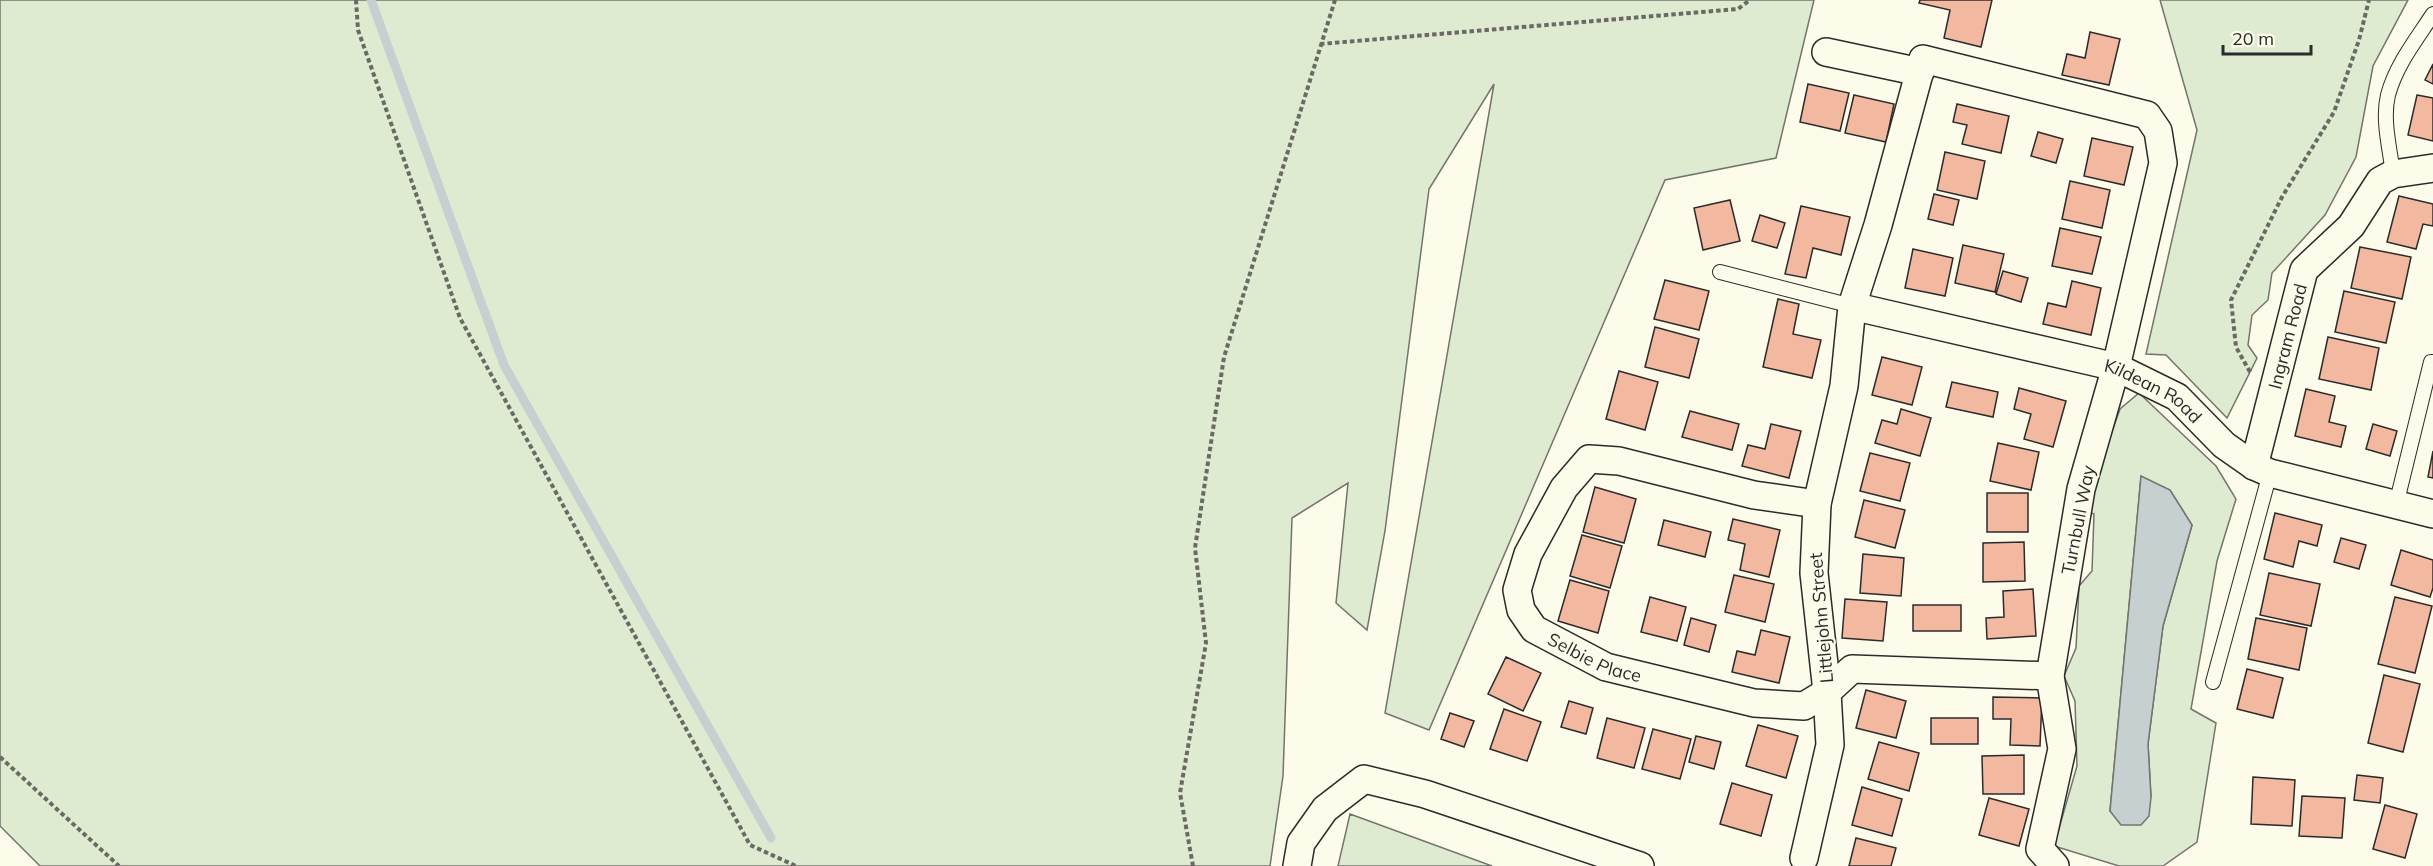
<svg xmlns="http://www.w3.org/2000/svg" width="2433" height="866" viewBox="0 0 2433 866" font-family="Mulish,sans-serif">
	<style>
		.green { fill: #deebd1; stroke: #74746e; stroke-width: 1.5; fill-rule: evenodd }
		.water { fill: #c7d0d0; stroke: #74746e; stroke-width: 1.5 }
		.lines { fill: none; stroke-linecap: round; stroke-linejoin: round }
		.stream { stroke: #c7d0d0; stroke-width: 9 }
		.building { fill: #f2b8a0; stroke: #2b2b2b; stroke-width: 1.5 }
		.lane-casing { stroke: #2b2b2b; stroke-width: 16 }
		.street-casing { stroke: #2b2b2b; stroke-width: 30 }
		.path { stroke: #6a6964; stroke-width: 4; stroke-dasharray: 4.5 3; stroke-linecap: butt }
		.lane { stroke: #fdfbea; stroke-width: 14 }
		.street { stroke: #fdfbea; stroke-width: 27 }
		.labels { text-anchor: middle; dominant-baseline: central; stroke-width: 4.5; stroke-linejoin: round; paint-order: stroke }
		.street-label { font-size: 18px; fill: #2b2b2b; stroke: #fdfbea }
	</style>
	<rect width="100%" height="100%" fill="#fdfbea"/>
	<path class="green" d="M0 0H1814L1776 158 1665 180 1429 730 1385 713 1494 84 1429 189 1385 531 1367 630 1336 603 1348 483 1292 518 1283 776 1270 866H40L0 826Z
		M2160 0H2408L2373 66 2356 157 2325 215 2272 273 2268 300 2252 315 2248 345 2257 358 2227 418 2166 355 2146 354 2197 130Z
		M2139 393 2216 466 2236 499 2217 561 2191 709 2216 723 2197 842 2163 866H2119L2054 846 2077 766 2075 701 2064 676 2076 648 2079 586 2092 571 2094 514 2084 510 2120 409ZM2141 477 2170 490 2192 525 2163 626 2148 744 2151 797 2110 811Z
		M1350 814 1492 866H1338Z"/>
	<path class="water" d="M2141 476 2170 490 2192 525 2163 626 2148 744 2151 797 2149 816 2141 825H2121L2110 811Z"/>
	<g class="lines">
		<path class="stream" d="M371 0 504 365 771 838"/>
	</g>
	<path class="building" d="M1920 0H1992L1981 47 1944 38 1950 10 1919 3Z
		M2090 32 2120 39 2109 85 2062 75 2067 54 2085 58Z
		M2433 64V84L2425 80Z
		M1808 84 1849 93 1840 131 1800 122Z
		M1854 95 1894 104 1886 142 1845 133Z
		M2417 95 2433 98V141L2408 135Z
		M1957 104 2009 116 2001 153 1962 144 1967 125 1953 122Z
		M2038 132 2063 139 2056 163 2031 156Z
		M2092 138 2133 147 2124 185 2084 176Z
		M1945 152 1985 161 1977 199 1937 190Z
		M2070 181 2110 190 2102 228 2062 219Z
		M1934 194 1959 200 1953 225 1928 219Z
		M2399 196 2433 204V226L2423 224 2416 249 2387 242Z
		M1730 200 1740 241 1703 250 1694 208Z
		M1801 206 1850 217 1841 255 1813 248 1806 278 1785 274Z
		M1760 215 1785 223 1777 248 1752 241Z
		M2060 228 2101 237 2092 274 2052 266Z
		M1963 245 2004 254 1995 292 1955 283Z
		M2360 247 2411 257 2402 299 2351 288Z
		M1913 249 1953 258 1945 296 1905 288Z
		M2003 271 2028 278 2021 302 1996 294Z
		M1665 280 1709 291 1699 330 1654 319Z
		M2072 281 2101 288 2091 335 2043 324 2048 303 2066 307Z
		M2344 291 2395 302 2386 343 2335 332Z
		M1778 299 1799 304 1793 334 1821 340 1812 378 1763 367Z
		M1655 327 1699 339 1689 378 1645 367Z
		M2328 337 2379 348 2371 390 2319 379Z
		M1882 357 1922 367 1912 405 1872 395Z
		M1619 371 1658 382 1645 430 1606 419Z
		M1952 382 1998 392 1993 417 1946 407Z
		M2019 388 2066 401 2053 447 2024 439 2031 414 2014 409Z
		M2306 389 2335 396 2329 422 2346 426 2341 447 2295 436Z
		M1901 409 1931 418 1920 456 1875 443 1882 420 1897 424Z
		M1690 411 1739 424 1732 450 1682 437Z
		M1771 424 1801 431 1789 478 1742 466 1748 445 1765 449Z
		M2373 424 2397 431 2390 456 2366 449Z
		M1998 443 2039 452 2031 490 1990 481Z
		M2433 451V478L2428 477Z
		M1870 453 1910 463 1900 501 1860 491Z
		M1595 487 1636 499 1624 543 1583 532Z
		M1987 493H2028V532H1987Z
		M1864 500 1905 510 1895 548 1855 537Z
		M2275 513 2322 525 2317 546 2299 541 2293 567 2264 559Z
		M1733 519 1780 530 1769 577 1740 570 1745 544 1728 540Z
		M1664 520 1711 532 1705 557 1658 545Z
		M1582 535 1622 546 1610 588 1570 576Z
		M2341 538 2366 545 2359 569 2334 562Z
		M2024 542 2025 581 1983 582V543Z
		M2401 550 2433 560V588L2430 597 2391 585Z
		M1863 554 1904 558 1901 596 1860 593Z
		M2269 573 2320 584 2311 626 2260 615Z
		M1734 575 1774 584 1765 622 1725 612Z
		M1570 580 1609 591 1598 633 1558 621Z
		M2033 589 2036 636 1987 639 1986 618 2004 617 2003 591Z
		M1650 597 1686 607 1677 641 1641 632Z
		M2395 597 2432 606 2415 673 2378 664Z
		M1845 599 1887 602 1883 641 1842 638Z
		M1913 605H1961V631H1913Z
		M1691 618 1716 625 1709 652 1684 645Z
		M2256 618 2307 628 2299 670 2248 659Z
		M1761 630 1790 637 1779 683 1732 672 1737 651 1755 655Z
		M1506 657 1541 673 1523 711 1488 694Z
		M2247 669 2283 678 2273 718 2237 709Z
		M2384 675 2420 684 2403 752 2368 743Z
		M1866 690 1906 701 1896 738 1856 728Z
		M1993 697 2042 698 2040 746 2010 745 2011 719H1993Z
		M1569 701 1593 708 1586 734 1561 727Z
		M1504 709 1541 722 1527 761 1490 749Z
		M1450 713 1474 721 1464 747 1441 739Z
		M1607 718 1645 728 1634 768 1597 758Z
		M1931 718H1978V744H1931Z
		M1758 725 1798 736 1786 778 1746 766Z
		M1653 729 1691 739 1680 779 1642 769Z
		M1696 736 1721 742 1714 769 1689 762Z
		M1879 742 1919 753 1909 791 1868 779Z
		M2024 755V794H1983L1982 756Z
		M2357 775 2383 778 2380 803 2354 800Z
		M2253 777 2295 780 2292 826 2251 824Z
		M1732 783 1772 795 1761 836 1720 824Z
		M1862 787 1902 799 1892 836 1852 825Z
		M2302 796 2345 798 2342 838 2299 836Z
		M1989 798 2029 809 2019 846 1979 835Z
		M2385 805 2417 814 2405 858 2373 849Z
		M1856 838 1896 848 1891 866H1849Z"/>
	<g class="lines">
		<g class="lane-casing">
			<path id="lane" d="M2393 174C2390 149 2382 120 2388 95 2396 65 2416 40 2433 14
				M1720 272 1852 306
				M2396 505 2431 362H2433
				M2213 682 2270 473"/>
		</g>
		<g class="street-casing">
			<g id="street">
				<path d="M1826 52 1920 72"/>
				<path id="s1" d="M1852 306 2116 367 2177 397 2224 445 2254 466 2270 473 2433 514"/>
				<path id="s2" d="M2254 466 2304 270 2351 226 2380 181 2393 174 2433 168"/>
				<path id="s3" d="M1817 504 1754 495 1619 461 1589 459 1564 488 1528 554 1517 590 1521 610 1534 629 1606 667 1754 703 1804 706 1827 692 1852 669 2050 676"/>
				<path d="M1804 858 1830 745 1827 692 1814 573 1817 504 1844 386 1852 306 1878 225 1923 59 2147 115 2158 131 2163 163 2116 367 2081 489 2050 676 2062 749 2040 849 2055 866"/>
				<path d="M1297 866 1301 843 1325 809 1364 779 1425 794 1640 866"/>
			</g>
		</g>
		<path class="path" d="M356 0 358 30 460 318 750 845 796 866
			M1320 44 1738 9 1750 0
			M2250 372 2236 347 2231 300 2282 197 2334 112 2359 40 2369 0
			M0 757 119 866
			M1193 866 1180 793 1206 643 1195 548 1224 357 1335 0"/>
		<use href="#lane" class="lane"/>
		<use href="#street" class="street"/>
	</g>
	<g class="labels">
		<g class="street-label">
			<text stroke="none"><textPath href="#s2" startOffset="134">Ingram Road</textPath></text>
			<text stroke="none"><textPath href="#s1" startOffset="315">Kildean Road</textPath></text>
			<text transform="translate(2078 520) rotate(-79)">Turnbull Way</text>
			<text transform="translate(1821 618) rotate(-95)">Littlejohn Street</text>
			<text stroke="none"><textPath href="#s3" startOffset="495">Selbie Place</textPath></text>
		</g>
	</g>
	<path d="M2223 45v9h88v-9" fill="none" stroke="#2b2b2b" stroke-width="3"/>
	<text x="2232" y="45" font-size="18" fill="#2b2b2b" stroke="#fdfbea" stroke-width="4.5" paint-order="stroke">20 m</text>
</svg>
